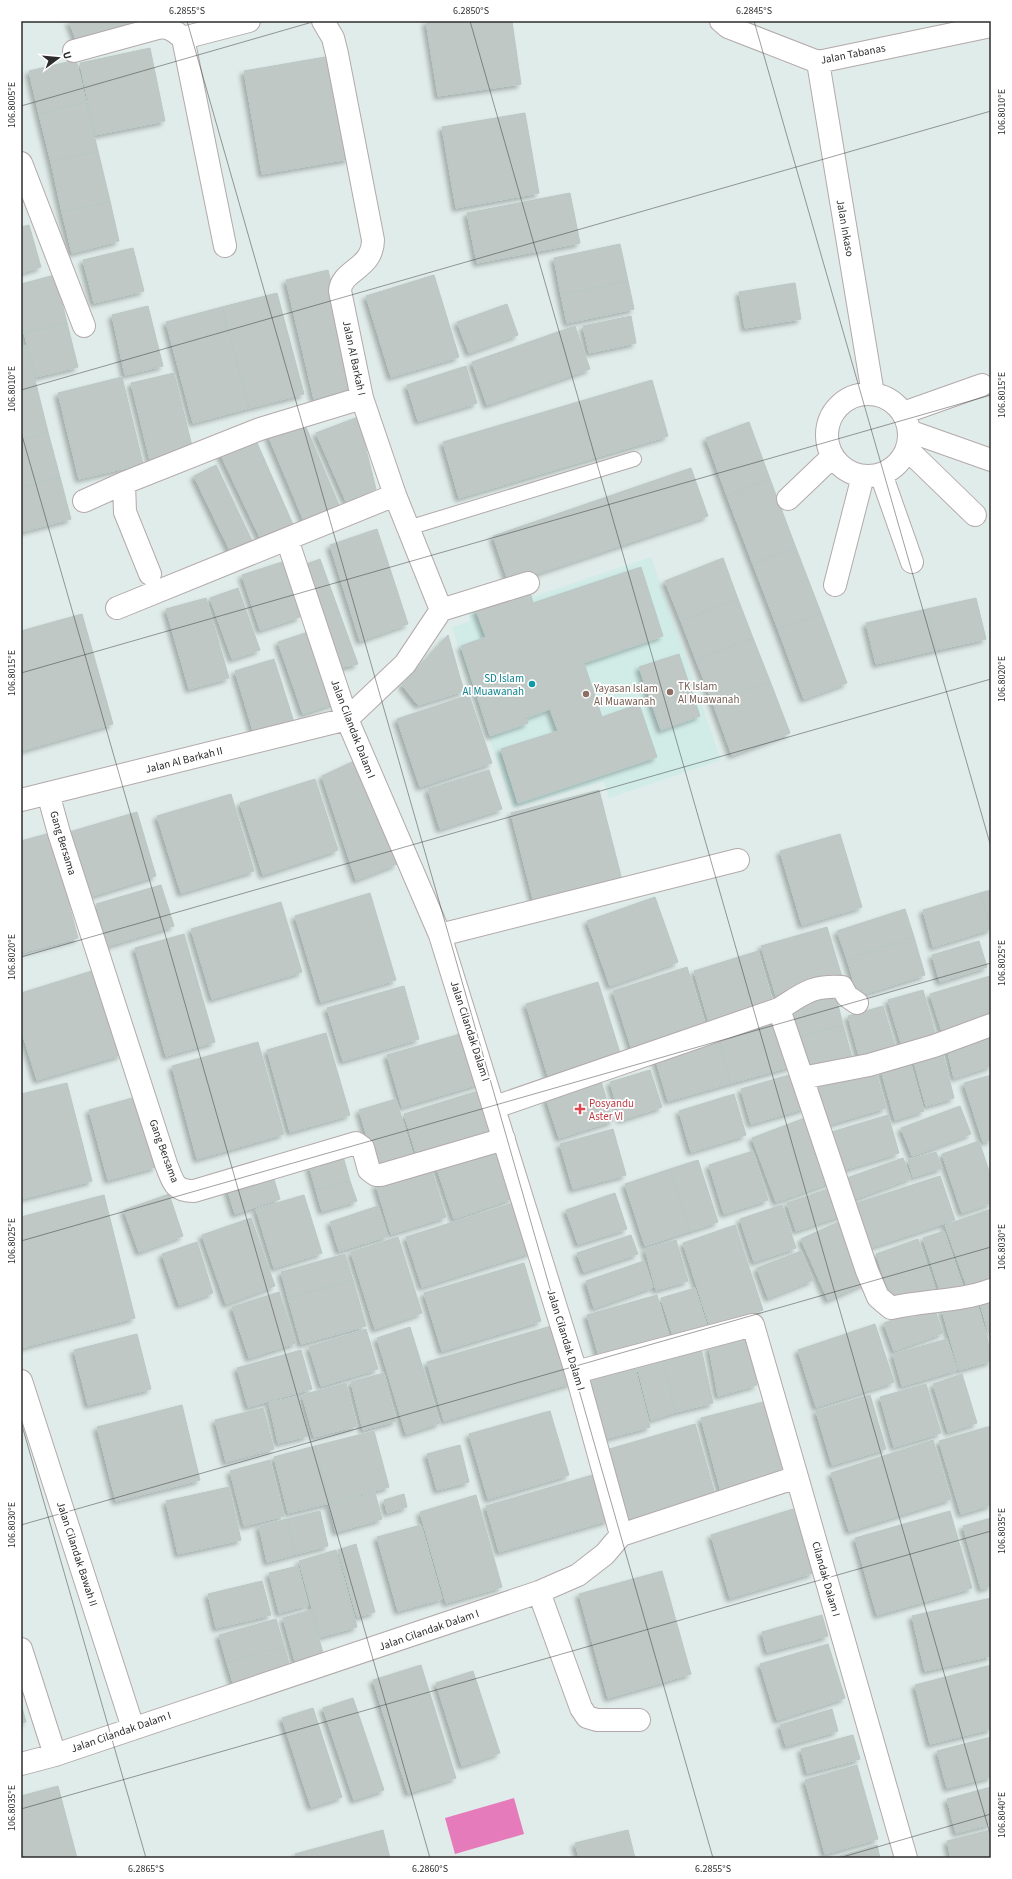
<svg xmlns="http://www.w3.org/2000/svg" width="1012" height="1879" viewBox="0 0 1012 1879" font-family="'Source Sans 3',sans-serif">
	<style>
		.education { fill: #d1ece7 }
		.water { fill: #e57bbb }
		.building { fill: #bfc8c5; stroke: #b9c8c5; filter: url(#shadow) }
		.lines { fill: none; stroke-linecap: round; stroke-linejoin: round }
		.lane-casing { stroke: #b3a9aa; stroke-width: 16 }
		.street-casing { stroke: #b3a9aa; stroke-width: 24 }
		.lane { stroke: #fff; stroke-width: 14 }
		.street { stroke: #fff; stroke-width: 22 }
		.ticks { fill: none; stroke: #2c2c2c; stroke-width: 1; stroke-opacity: 0.45 }
		.culture-dot { fill: #0f9aa8; stroke: #fff; stroke-width: 1.5 }
		.education-dot { fill: #8d6e63; stroke: #fff; stroke-width: 1.5 }
		.health-dot { fill: #e0444e; stroke: #fff; stroke-width: 1.5 }
		.labels { text-anchor: middle; dominant-baseline: central; stroke-width: 3.5; stroke-linejoin: round; paint-order: stroke }
		.street-label { font-size: 11px; fill: #2c2c2c; stroke: #fff }
		.culture-label { font-size: 11px; fill: #0d838f; stroke: #fff; text-anchor: end }
		.education-label { font-size: 11px; fill: #785e54; stroke: #fff; text-anchor: start }
		.health-label { font-size: 11px; fill: #be3a42; stroke: #fff; text-anchor: start }
		.neatline { fill: none; stroke: #2c2c2c; stroke-width: 1.5 }
		.ticks-label { font-size: 10px; text-anchor: middle; fill: #2c2c2c }
	</style>
	<defs>
		<filter id="shadow"><feDropShadow dx="-3.5" dy="3.5" stdDeviation="2" flood-color="#0004"/></filter>
	</defs>
	<rect width="100%" height="100%" fill="#e0ece9"/>
	<path class="education" d="M651 557 721 760 609 798 604 781 513 808 452 627 470 621 467 608 531 587 535 596Z"/>
	<path class="water" d="M514 1798 524 1834 455 1854 445 1818Z"/>
	<path class="building" d="M69 21H129L130 27 78 45Z
		M426 21H512L521 84 438 96Z
		M150 48 165 121 95 135 80 63Z
		M331 56 349 159 262 174 244 71Z
		M76 60 86 102 39 114 29 71Z
		M86 102 98 151 51 162 39 114Z
		M525 113 539 193 456 208 442 127Z
		M98 151 110 201 62 212 51 162Z
		M570 193 580 243 477 263 467 213Z
		M110 201 119 241 72 253 62 212Z
		M29 225 41 267 21 273V227Z
		M620 244 628 281 561 295 554 258Z
		M133 248 144 291 94 303 83 260Z
		M328 270 357 389 314 399 286 280Z
		M55 275 67 323 24 333 21 320V284Z
		M434 275 459 357 391 377 366 296Z
		M628 281 634 309 567 323 561 295Z
		M795 283 801 319 745 328 739 292Z
		M277 293 304 394 249 408 222 307Z
		M507 304 518 335 469 353 457 322Z
		M148 306 163 366 125 375 112 315Z
		M222 307 249 408 193 423 166 322Z
		M631 316 636 343 589 353 583 326Z
		M67 323 78 367 36 377 24 333Z
		M575 326 590 369 487 405 472 362Z
		M26 346 37 388 21 392V347Z
		M466 366 477 403 418 421 407 385Z
		M174 373 193 450 150 460 131 383Z
		M122 377 143 464 79 479 58 393Z
		M652 380 668 436 459 498 443 442Z
		M37 388 48 432 21 439V392Z
		M358 417 376 489 346 501 316 433Z
		M303 420 342 512 306 526 268 435Z
		M749 422 770 479 727 496 706 438Z
		M48 432 60 477 21 487V439Z
		M254 436 295 529 263 544 219 451Z
		M216 465 255 547 233 557 194 476Z
		M691 468 708 516 509 583 493 536Z
		M60 477 71 519 21 532V487Z
		M770 479 796 548 753 564 727 496Z
		M377 529 408 624 360 641 330 545Z
		M796 548 821 613 778 629 753 564Z
		M723 558 738 599 681 621 665 581Z
		M320 559 358 664 338 668 304 565Z
		M282 562 300 617 260 630 242 575Z
		M641 567 663 636 584 663 602 717 639 704 657 757 518 803 501 749 558 731 550 709 526 718 528 723 490 736 461 646 486 637 476 610 530 592 533 603Z
		M238 588 260 650 232 659 210 598Z
		M206 598 229 678 189 689 166 609Z
		M976 598 986 639 936 650 927 609Z
		M738 599 753 638 696 660 681 621Z
		M927 609 936 650 876 664 866 623Z
		M821 613 847 683 804 699 778 629Z
		M82 614 113 724 21 751V631Z
		M314 630 338 702 303 714 278 642Z
		M448 635 464 691 418 705 402 685Z
		M753 638 770 681 713 703 696 660Z
		M679 654 700 716 661 730 639 667Z
		M274 659 294 722 254 734 235 671Z
		M770 681 790 733 732 755 713 703Z
		M469 695 492 763 420 787 397 719Z
		M354 761 397 864 356 880 322 776Z
		M489 770 502 809 440 829 428 789Z
		M315 779 338 850 263 875 240 803Z
		M599 790 622 880 534 903 511 813Z
		M231 794 254 871 181 893 157 816Z
		M137 812 156 876 86 898 66 833Z
		M50 833 78 938 21 953V841Z
		M840 834 862 907 802 925 780 851Z
		M161 885 174 926 108 946 96 904Z
		M991 890V929L980 893Z
		M370 893 396 980 321 1002 295 916Z
		M980 893 991 929 933 947 923 910Z
		M655 897 678 962 610 986 587 921Z
		M281 902 302 972 212 999 191 929Z
		M905 909 914 937 847 959 837 931Z
		M827 927 842 977 776 996 761 946Z
		M184 934 215 1042 166 1056 135 948Z
		M914 937 925 975 858 996 847 959Z
		M979 941 987 967 940 982 932 955Z
		M758 951 774 1006 710 1026 694 971Z
		M687 967 707 1029 633 1053 613 991Z
		M95 970 121 1055 37 1080 21 1029V993Z
		M990 976 991 1017 942 1032 930 994Z
		M598 982 620 1053 548 1076 526 1004Z
		M404 986 419 1039 343 1061 327 1008Z
		M834 989 843 1025 795 1038 789 1005Z
		M923 990 938 1043 904 1053 888 1000Z
		M883 1006 897 1052 861 1063 848 1016Z
		M779 1018 793 1066 731 1083 718 1036Z
		M843 1025 854 1065 805 1075 795 1038Z
		M991 1027V1066L954 1078 946 1044Z
		M467 1032 482 1083 402 1107 387 1055Z
		M326 1033 350 1115 290 1132 267 1050Z
		M718 1036 731 1083 668 1101 654 1054Z
		M258 1042 284 1134 197 1159 172 1066Z
		M941 1046 954 1098 926 1106 912 1054Z
		M910 1062 924 1111 895 1120 881 1070Z
		M875 1069 886 1108 824 1126 813 1088Z
		M650 1070 662 1107 621 1120 610 1082Z
		M796 1073 806 1108 751 1124 741 1089Z
		M991 1075V1140L983 1142 964 1083Z
		M601 1081 613 1121 559 1138 546 1098Z
		M67 1083 92 1181 21 1199V1094Z
		M481 1090 495 1135 418 1159 404 1114Z
		M734 1094 746 1135 691 1152 679 1111Z
		M136 1097 156 1167 108 1180 89 1110Z
		M396 1099 415 1162 378 1173 359 1110Z
		M960 1106 971 1134 912 1156 901 1128Z
		M888 1115 899 1153 837 1172 825 1134Z
		M810 1116 834 1181 776 1202 752 1138Z
		M613 1129 626 1175 573 1189 560 1144Z
		M979 1141 991 1177V1203L962 1213 942 1154Z
		M495 1145 513 1198 454 1219 436 1166Z
		M753 1151 768 1200 724 1214 709 1165Z
		M936 1152 942 1168 913 1177 908 1160Z
		M343 1156 350 1181 316 1190 309 1166Z
		M903 1158 911 1178 852 1200 844 1179Z
		M698 1160 718 1222 690 1231 670 1169Z
		M431 1168 446 1217 391 1234 376 1185Z
		M670 1169 690 1231 645 1246 625 1184Z
		M272 1173 280 1199 235 1214 227 1188Z
		M940 1176 955 1220 869 1248 854 1204Z
		M350 1181 357 1201 322 1211 316 1190Z
		M837 1186 846 1214 796 1231 787 1203Z
		M615 1193 627 1229 578 1244 566 1210Z
		M169 1194 183 1236 139 1252 124 1210Z
		M104 1195 135 1318 21 1348V1217Z
		M304 1195 322 1253 274 1268 256 1209Z
		M516 1202 532 1252 422 1287 406 1237Z
		M782 1205 796 1248 754 1262 740 1219Z
		M378 1206 388 1236 339 1251 330 1222Z
		M991 1209V1284L969 1292 945 1225Z
		M251 1218 275 1286 226 1304 202 1235Z
		M843 1220 870 1281 828 1300 801 1239Z
		M735 1225 763 1310 710 1327 683 1243Z
		M944 1231 964 1290 942 1297 923 1238Z
		M631 1235 638 1254 584 1272 577 1253Z
		M398 1237 422 1313 375 1329 351 1252Z
		M918 1239 935 1288 893 1303 876 1254Z
		M676 1240 688 1281 656 1290 645 1249Z
		M197 1242 213 1293 179 1305 162 1254Z
		M801 1251 813 1280 768 1298 757 1268Z
		M345 1254 353 1280 288 1298 281 1272Z
		M644 1261 653 1287 594 1308 586 1281Z
		M524 1263 541 1321 442 1351 424 1293Z
		M353 1280 366 1326 301 1344 288 1298Z
		M695 1288 708 1329 674 1339 661 1298Z
		M279 1292 296 1343 249 1358 232 1307Z
		M657 1295 670 1340 600 1360 587 1315Z
		M991 1297V1340L979 1300Z
		M976 1300 991 1352V1361L959 1370 942 1310Z
		M933 1305 943 1333 894 1351 884 1323Z
		M875 1324 894 1382 816 1407 798 1350Z
		M555 1325 572 1383 444 1421 427 1362Z
		M410 1327 440 1423 406 1434 377 1338Z
		M366 1329 378 1369 321 1386 309 1347Z
		M137 1334 151 1389 88 1405 74 1350Z
		M746 1335 757 1385 718 1396 709 1347Z
		M947 1339 957 1370 902 1386 893 1354Z
		M701 1348 713 1403 676 1412 662 1359Z
		M301 1350 312 1389 248 1407 237 1368Z
		M662 1359 676 1412 651 1420 637 1366Z
		M634 1364 650 1427 601 1440 585 1377Z
		M384 1373 396 1421 363 1430 351 1382Z
		M962 1374 977 1423 948 1432 933 1384Z
		M346 1383 357 1426 314 1437 302 1395Z
		M926 1384 941 1433 894 1447 880 1397Z
		M870 1395 886 1449 832 1465 816 1411Z
		M298 1396 308 1436 278 1443 269 1403Z
		M767 1401 787 1473 721 1492 701 1418Z
		M182 1405 200 1480 116 1501 97 1427Z
		M263 1408 274 1449 226 1462 215 1420Z
		M550 1411 569 1475 488 1499 469 1434Z
		M695 1424 716 1498 627 1523 606 1450Z
		M991 1426V1505L961 1514 939 1441Z
		M374 1431 389 1487 330 1503 315 1446Z
		M933 1440 951 1499 849 1531 831 1473Z
		M460 1445 469 1482 437 1490 427 1454Z
		M315 1446 330 1503 288 1513 274 1457Z
		M270 1460 284 1516 244 1526 230 1471Z
		M596 1474 609 1520 499 1552 486 1506Z
		M229 1487 241 1540 178 1554 166 1501Z
		M375 1493 382 1519 336 1532 329 1505Z
		M404 1494 407 1507 387 1513 384 1500Z
		M476 1495 502 1587 446 1603 420 1512Z
		M793 1509 813 1573 730 1598 711 1535Z
		M320 1511 328 1546 296 1554 287 1519Z
		M950 1511 972 1588 877 1615 855 1538Z
		M991 1518V1586L981 1589 963 1526Z
		M287 1519 296 1554 267 1562 259 1526Z
		M421 1525 442 1599 398 1611 377 1537Z
		M356 1544 375 1612 357 1617 338 1550Z
		M336 1550 357 1627 320 1637 299 1561Z
		M298 1566 308 1605 279 1613 269 1573Z
		M662 1571 691 1674 608 1698 579 1594Z
		M262 1581 271 1615 216 1628 208 1594Z
		M991 1598V1656L925 1671 912 1616Z
		M311 1610 323 1653 295 1661 283 1618Z
		M822 1615 828 1636 767 1652 762 1632Z
		M276 1619 284 1646 227 1663 219 1635Z
		M828 1644 845 1698 777 1720 760 1664Z
		M284 1646 291 1670 234 1686 227 1663Z
		M421 1665 456 1778 408 1793 373 1680Z
		M991 1665V1729L930 1744 915 1685Z
		M473 1671 500 1753 462 1766 436 1683Z
		M353 1698 384 1790 354 1800 323 1708Z
		M21 1704 26 1722 21 1723Z
		M313 1708 342 1797 311 1807 282 1718Z
		M832 1709 838 1731 786 1746 780 1725Z
		M853 1735 860 1759 807 1773 801 1749Z
		M991 1737V1777L947 1788 937 1751Z
		M857 1765 878 1839 825 1854 805 1780Z
		M58 1786 77 1858H25L21 1845V1796Z
		M991 1787V1824L956 1833 947 1799Z
		M383 1830 390 1858H296L295 1854Z
		M628 1830 635 1858H579L575 1843Z
		M990 1830 991 1858H951L947 1841Z
		M877 1845 880 1858H833Z"/>
	<g class="lines">
		<g class="lane-casing">
			<path id="lane" d="M408 528 634 459"/>
		</g>
		<g class="street-casing">
			<path id="street" d="M323 21 333 38 337 54 373 240C373 269 341 270 340 291L362 398 395 495 441 610
				M721 21 728 27 818 62 991 26
				M183 38 225 246
				M74 51 158 28C169 26 174 31 183 38L249 21
				M818 62 873 394
				M21 163 84 326
				M827 435a41 41 0 1 1 82 0a41 41 0 1 1-82 0Z
				M903 413 982 385
				M909 431 991 460
				M907 449 975 515
				M881 474 912 562
				M124 483 125 512 150 574
				M788 499 833 456
				M84 501 124 483 260 429 362 398
				M835 585 863 476
				M117 608 395 495
				M441 610 528 583
				M48 793 59 833 166 1164C173 1181 173 1191 194 1191L356 1143 363 1148 369 1170 376 1175H381L504 1139
				M21 800 347 719 405 664 441 610
				M440 935 738 860
				M779 1009 867 1271 878 1297 891 1308C924 1300 959 1302 991 1290
				M802 1078 869 1065 934 1046 991 1025
				M495 1107 779 1009C803 994 812 985 842 987L847 996 857 1003
				M576 1372 753 1325 797 1477
				M21 1381 133 1728
				M621 1535 797 1477 906 1858
				M539 1592 581 1708 587 1717 597 1720H639
				M21 1649 55 1755
				M21 1764 55 1755 539 1592 578 1575 605 1554 621 1535 576 1372 440 935 347 719 287 539"/>
		</g>
		<use href="#lane" class="lane"/>
		<use href="#street" class="street"/>
	</g>
	<path class="ticks" d="M187 21 713 1858M470 21 991 1837M754 21 991 847M21 106 316 21M21 390 991 111M21 432 430 1858M21 673 991 395M21 957 991 679M21 1241 991 963M21 1422 146 1858M21 1525 991 1247M21 1809 991 1531M839 1858 991 1814"/>
	<circle class="culture-dot" cx="532" cy="684" r="4"/>
	<g class="education-dot">
		<circle cx="670" cy="692" r="4"/>
		<circle cx="586" cy="694" r="4"/>
	</g>
	<path class="health-dot" d="M578 1103h4v4h4v4h-4v4h-4v-4h-4v-4h4z"/>
	<g class="labels">
		<g class="street-label">
			<text transform="translate(853 54) rotate(-11)">Jalan Tabanas</text>
			<text transform="translate(845 228) rotate(80)">Jalan Inkaso</text>
			<text transform="translate(354 358) rotate(78)">Jalan Al Barkah I</text>
			<text transform="translate(353 729) rotate(69)">Jalan Cilandak Dalam I</text>
			<text transform="translate(184 760) rotate(-14)">Jalan Al Barkah II</text>
			<text transform="translate(63 843) rotate(73)">Gang Bersama</text>
			<text transform="translate(470 1031) rotate(72)">Jalan Cilandak Dalam I</text>
			<text transform="translate(164 1151) rotate(70)">Gang Bersama</text>
			<text transform="translate(566 1340) rotate(73)">Jalan Cilandak Dalam I</text>
			<text transform="translate(77 1554) rotate(72)">Jalan Cilandak Bawah II</text>
			<text transform="translate(826 1579) rotate(74)">Cilandak Dalam I</text>
			<text transform="translate(429 1630) rotate(-19)">Jalan Cilandak Dalam I</text>
			<text transform="translate(121 1732) rotate(-19)">Jalan Cilandak Dalam I</text>
		</g>
		<g class="culture-label">
			<text x="524" y="678">SD Islam<tspan x="524" dy="13">Al Muawanah</tspan></text>
		</g>
		<g class="education-label">
			<text x="678" y="686">TK Islam<tspan x="678" dy="13">Al Muawanah</tspan></text>
			<text x="594" y="688">Yayasan Islam<tspan x="594" dy="13">Al Muawanah</tspan></text>
		</g>
		<g class="health-label">
			<text x="589" y="1103">Posyandu<tspan x="589" dy="13">Aster VI</tspan></text>
		</g>
	</g>
	<rect width="1012" height="1879" fill="none" stroke="#ffffff" stroke-width="44"/>
	<g transform="translate(58 58) rotate(74)" stroke="#ffffff" stroke-width="3" paint-order="stroke">
	<path d="M0-3L7 15L0 10L-7 15Z" fill="#2c2c2c"/>
	<text y="-6" font-size="11" font-weight="bold" text-anchor="middle" fill="#2c2c2c">U</text>
	</g>
	<rect x="22" y="22" width="968" height="1835" class="neatline"/>
	<g class="ticks-label">
		<text x="187" y="14">6.2855°S</text>
		<text x="471" y="14">6.2850°S</text>
		<text x="754" y="14">6.2845°S</text>
		<text transform="translate(11 105) rotate(-90)" y="4">106.8005°E</text>
		<text transform="translate(1001 112) rotate(-90)" y="4">106.8010°E</text>
		<text transform="translate(11 389) rotate(-90)" y="4">106.8010°E</text>
		<text transform="translate(1001 395) rotate(-90)" y="4">106.8015°E</text>
		<text transform="translate(11 673) rotate(-90)" y="4">106.8015°E</text>
		<text transform="translate(1001 679) rotate(-90)" y="4">106.8020°E</text>
		<text transform="translate(11 957) rotate(-90)" y="4">106.8020°E</text>
		<text transform="translate(1001 963) rotate(-90)" y="4">106.8025°E</text>
		<text transform="translate(11 1241) rotate(-90)" y="4">106.8025°E</text>
		<text transform="translate(1001 1247) rotate(-90)" y="4">106.8030°E</text>
		<text transform="translate(11 1525) rotate(-90)" y="4">106.8030°E</text>
		<text transform="translate(1001 1531) rotate(-90)" y="4">106.8035°E</text>
		<text transform="translate(11 1808) rotate(-90)" y="4">106.8035°E</text>
		<text transform="translate(1001 1815) rotate(-90)" y="4">106.8040°E</text>
		<text x="146" y="1872">6.2865°S</text>
		<text x="430" y="1872">6.2860°S</text>
		<text x="713" y="1872">6.2855°S</text>
	</g>
</svg>
